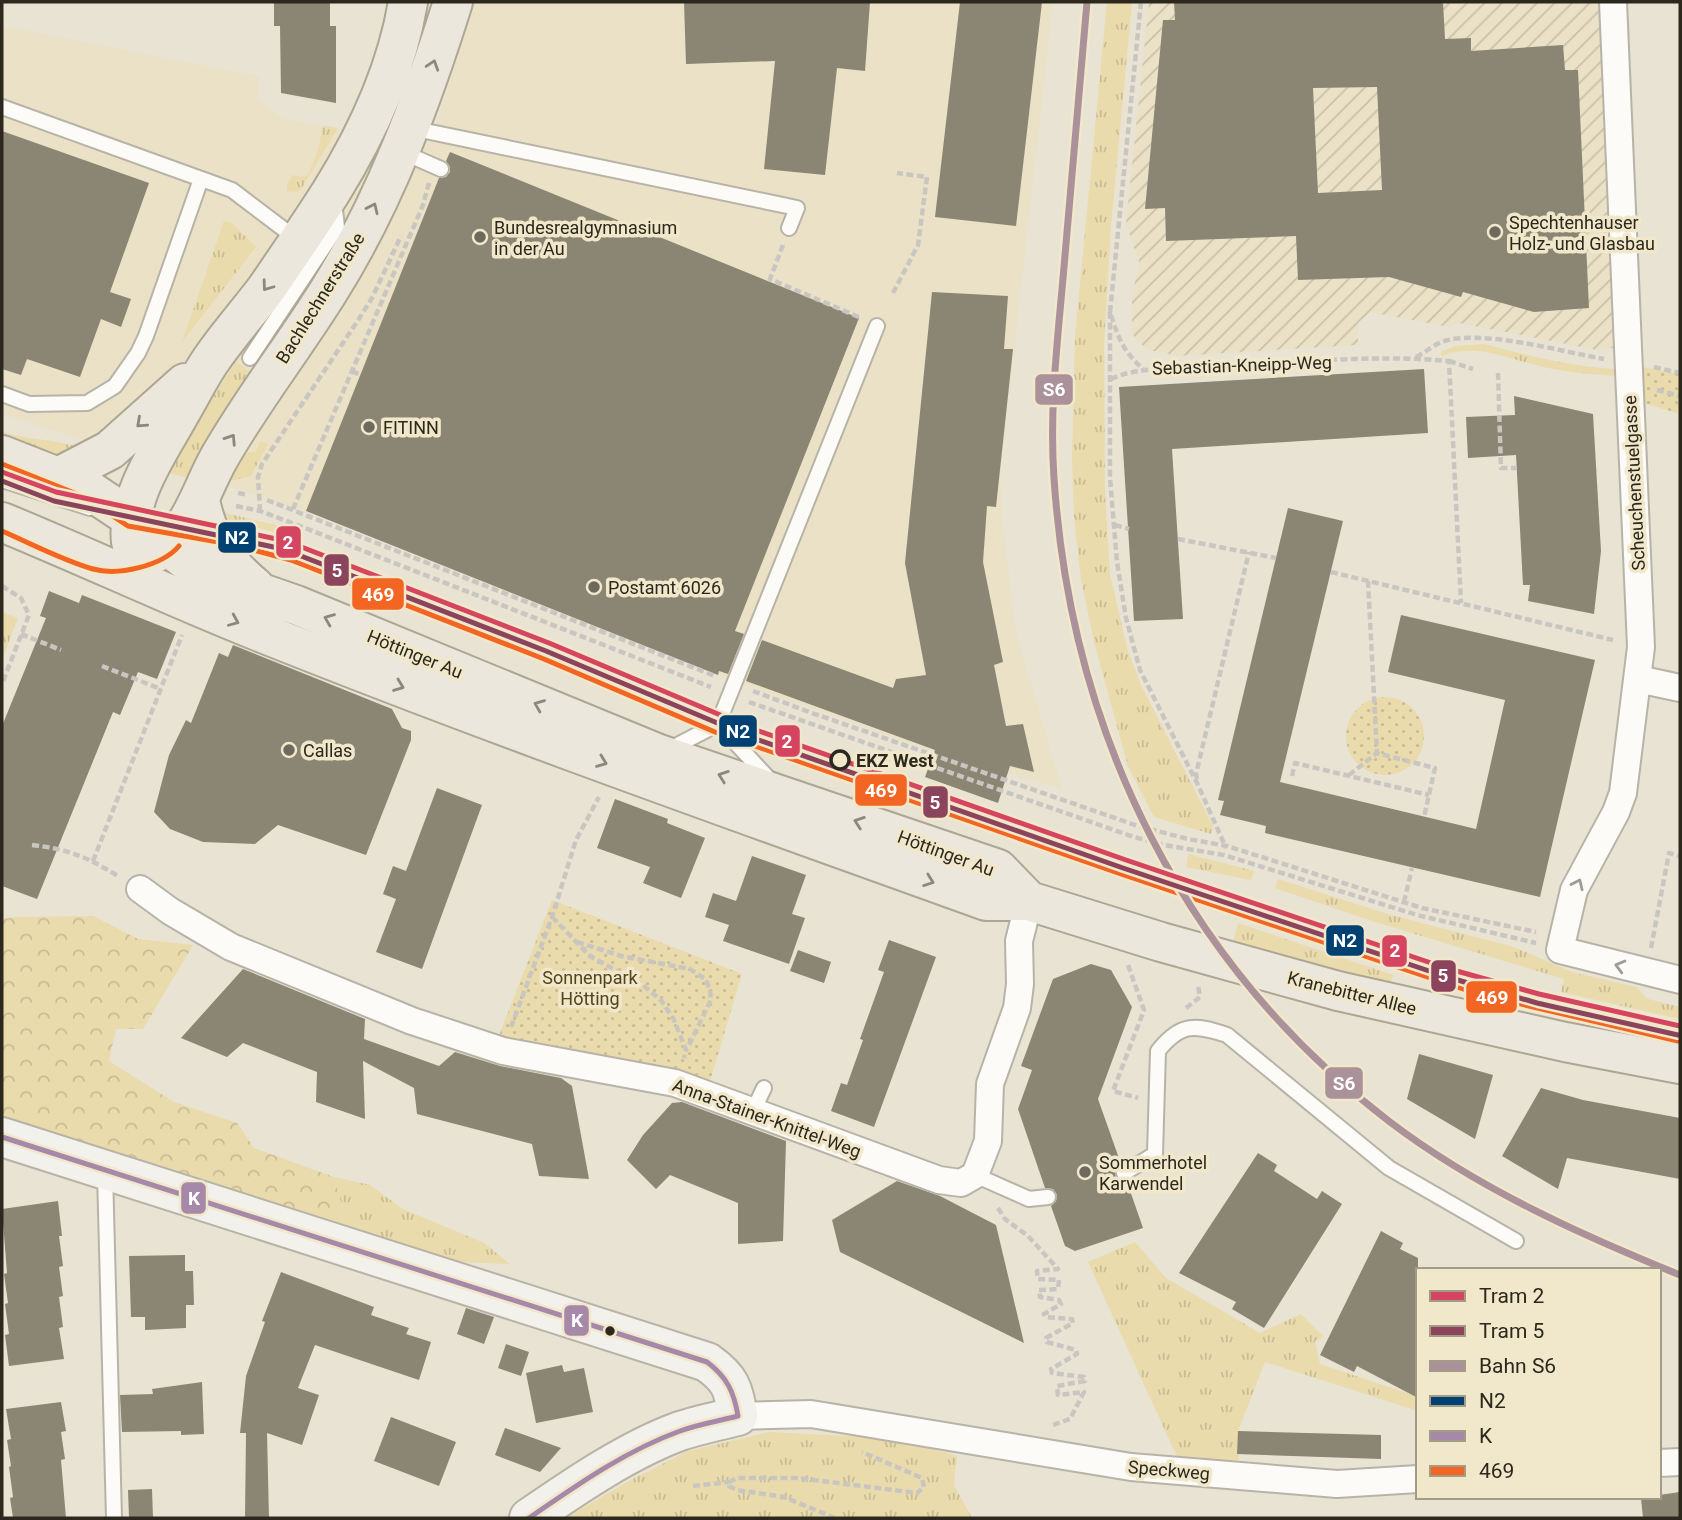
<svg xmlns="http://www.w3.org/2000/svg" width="1682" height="1520" viewBox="0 0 1682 1520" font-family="Roboto,sans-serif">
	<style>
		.built { fill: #eae1c6 }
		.industrial { fill: url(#industrial-furrows) }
		.grass { fill: url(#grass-tufts) }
		.forest { fill: url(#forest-crowns) }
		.park { fill: url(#park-dots) }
		.building { fill: #8b8673; fill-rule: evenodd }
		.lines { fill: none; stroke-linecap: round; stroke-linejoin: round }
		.lane-casing { stroke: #b7b3a7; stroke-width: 18 }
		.street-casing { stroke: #b7b3a7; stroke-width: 30 }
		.secondary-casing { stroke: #b7b3a7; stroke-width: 42 }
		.primary-casing { stroke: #ada692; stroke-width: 42 }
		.path { stroke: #c9c6c1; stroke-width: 4.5; stroke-dasharray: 7 3.5; stroke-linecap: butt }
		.lane { stroke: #fcfbf8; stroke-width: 14 }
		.street { stroke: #fcfbf8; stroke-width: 26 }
		.secondary { stroke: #f3f1eb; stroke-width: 38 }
		.primary { stroke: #ebe7dd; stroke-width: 38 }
		.bus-1-casing { stroke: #f1e7ca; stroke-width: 10 }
		.bus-2-casing { stroke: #f1e7ca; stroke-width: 10 }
		.bus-3-casing { stroke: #f1e7ca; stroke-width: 10 }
		.bus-1 { stroke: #004173; stroke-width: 5 }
		.bus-2 { stroke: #a689a9; stroke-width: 5 }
		.bus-3 { stroke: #f26522; stroke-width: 5 }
		.rail-1-casing { stroke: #f1e7ca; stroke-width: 12 }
		.rail-1 { stroke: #aa919a; stroke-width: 7 }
		.tram-1-casing { stroke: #f1e7ca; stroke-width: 10 }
		.tram-2-casing { stroke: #f1e7ca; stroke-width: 10 }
		.tram-1 { stroke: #d64560; stroke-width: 5 }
		.tram-2 { stroke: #8b445b; stroke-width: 5 }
		.oneway { stroke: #8c887d }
		.oneway2 { stroke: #9e9c95 }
		.poi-dot { fill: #6e695d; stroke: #f1e7ca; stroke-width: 2.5 }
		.stop-dot { fill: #f1e7ca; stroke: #2c281d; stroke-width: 3.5 }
		.bus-dot { fill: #2c281d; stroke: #f1e7ca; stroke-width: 2.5 }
		.labels { text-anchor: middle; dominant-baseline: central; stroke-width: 7; stroke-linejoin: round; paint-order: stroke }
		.poi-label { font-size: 18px; fill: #2c281d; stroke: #f1e7ca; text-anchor: start }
		.street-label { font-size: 18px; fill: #2c281d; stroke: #f1e7ca }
		.stop-label { font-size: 18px; font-weight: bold; fill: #2c281d; stroke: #f1e7ca; text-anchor: start }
		.park-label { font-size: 18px; fill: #52451a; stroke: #f1e7ca }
		.line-badge { stroke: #f1e7ca; stroke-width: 2.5 }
		.badge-label { font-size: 19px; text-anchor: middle; font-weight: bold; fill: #fff }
	</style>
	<defs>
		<pattern id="industrial-furrows" width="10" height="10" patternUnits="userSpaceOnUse" patternTransform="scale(1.75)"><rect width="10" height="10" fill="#eae1c6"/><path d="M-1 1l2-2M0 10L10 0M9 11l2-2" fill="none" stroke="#c9c1aa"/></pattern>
		<pattern id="grass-tufts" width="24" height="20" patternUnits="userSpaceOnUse" patternTransform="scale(1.75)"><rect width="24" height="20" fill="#eadbac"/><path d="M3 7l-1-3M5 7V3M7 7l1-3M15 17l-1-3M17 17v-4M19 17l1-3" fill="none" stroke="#c9bc94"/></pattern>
		<pattern id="forest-crowns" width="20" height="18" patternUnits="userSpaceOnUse" patternTransform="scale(1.75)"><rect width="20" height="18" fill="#eadbac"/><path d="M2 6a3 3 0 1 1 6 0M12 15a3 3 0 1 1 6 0" fill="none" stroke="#c9bc94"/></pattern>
		<pattern id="park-dots" width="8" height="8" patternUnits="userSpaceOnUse" patternTransform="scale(1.75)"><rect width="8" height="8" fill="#eadbac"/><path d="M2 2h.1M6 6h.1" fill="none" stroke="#c9bc94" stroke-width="1.8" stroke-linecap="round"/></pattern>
	</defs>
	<rect width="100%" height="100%" fill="#e8e3d3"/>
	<path class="built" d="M472 2H1053L1000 476 1002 516 1016 633 1062 789 935 752 718 675 306 511 2 414V26L259 76 258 100 284 119 430 145 470 17Z"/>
	<path class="industrial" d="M1149 2H1599L1615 347 1602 351 1459 323 1449 327 1370 312 1358 323V345L1177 356 1146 349 1132 334V292L1140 265 1126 223Z"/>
	<path class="grass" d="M1107 2H1132L1111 226 1104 343 1105 492 1110 574 1127 648 1141 685 1213 826 1211 834 1154 817 1128 766 1094 642 1081 579 1074 518 1072 460 1075 337Z
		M323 126 338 128 300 191 287 192V185L292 175 301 177 308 175 318 150Z
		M224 221 232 223 256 247 182 342Z
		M1484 344C1530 356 1569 366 1616 369V376C1589 374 1562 372 1536 365 1503 357 1475 343 1441 356V352L1455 346Z
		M236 362 252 373 191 479 166 472 195 421Z
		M2 432C27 440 54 439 79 447L53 458 2 447Z
		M261 441 268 444 251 476 229 481 243 453 255 452Z
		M225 513 296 530 293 537 228 520Z
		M2 612 18 618 2 659Z
		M1188 854 1254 871 1251 880 1186 867Z
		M1278 879 1391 915 1514 947 1572 972 1636 987 1648 999 1680 1007V1019L1561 992 1564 979 1372 921 1275 888Z
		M1238 923 1393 975 1390 986 1232 945Z
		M334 1177 370 1185 403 1209 484 1243 510 1264 459 1262 328 1226 344 1213Z
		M1135 1242 1166 1278 1260 1333 1301 1314 1324 1337 1315 1341 1320 1364 1413 1395 1418 1390V1411L1265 1362 1238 1431 1239 1460 1221 1462 1179 1461 1088 1262Z
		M769 1432 891 1438 957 1456 954 1485 972 1518H566L627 1482 688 1451Z"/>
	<path class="forest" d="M93 916 138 939 193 945 143 1029H116L109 1061 174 1102 237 1123 254 1148 334 1177 344 1213 328 1226 2 1116V919L14 917Z"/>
	<path class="park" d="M1628 364 1680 374V414L1630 399Z
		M1346 736a39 39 0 1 1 78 0a39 39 0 1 1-78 0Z
		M552 900 742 974 710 1081 498 1038Z"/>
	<path class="building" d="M274 2H330V26H336V103L281 93 280 26H274Z
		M684 2H870L865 71 837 68 825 175 764 169 775 61 686 64Z
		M960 2H1042L1016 226 935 217Z
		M1174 2H1443L1445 39 1471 38V51L1563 45 1565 70H1578L1589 308 1534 312 1463 292 1461 297 1389 277 1298 280 1296 236 1166 241 1165 208 1145 209 1163 20H1175ZM1377 87 1382 190 1318 193 1313 88Z
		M2 131 149 183 110 292 131 299 121 327 101 319 80 377 27 359 21 375 2 369Z
		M450 152 859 318 735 631 744 634 728 674 719 671 718 675 306 511 439 178 446 177 450 172V167L446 161Z
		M932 292 1008 296 1004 349H1013L996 507 987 506 983 562 1003 662 994 665 1006 726 1023 724 1034 772 1010 766 998 803 925 777 935 750 746 681 762 640 893 688 896 679 926 675 905 563Z
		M1424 369 1428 433 1172 449 1183 619 1134 621 1119 387Z
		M1514 396 1593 414 1601 551 1594 614 1528 601 1530 585H1523L1516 455 1468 458 1466 417 1515 415Z
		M1288 508 1343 521 1280 782 1476 829 1505 700 1388 672 1401 615 1595 660 1540 897 1265 833 1266 826 1220 815 1224 801 1218 800Z
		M49 591 79 603 82 595 176 632 157 679 138 672 120 715 113 712 37 899 2 886V726L46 618 40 616Z
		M233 645 392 709 402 728 411 731V740L366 855 278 825 255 844 203 842 170 829 154 812 169 755 186 720 191 723 219 653 228 657Z
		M437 788 482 805 422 969 376 952 396 899 383 894 393 866 406 871Z
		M615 799 668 819 667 823 705 838 681 898 643 883 650 867 597 848Z
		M752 856 806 875 792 914 805 918 789 964 723 941 729 925 705 917 713 893 736 901Z
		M889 940 936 957 874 1127 831 1111 841 1083 847 1085 863 1040 860 1039 884 972 878 970Z
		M798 950 831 962 824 983 790 971Z
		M1091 964 1111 970 1132 1007 1098 1099 1121 1164 1115 1169 1116 1177 1120 1182H1127L1143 1228 1075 1251 1065 1246 1051 1206 1056 1201 1057 1195 1053 1189 1045 1188 1018 1109 1032 1070 1021 1066 1053 979Z
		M243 969 365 1019 364 1039 439 1066 455 1052 500 1066 561 1078 572 1086 589 1179 539 1176 532 1144 417 1114 414 1088 363 1061 365 1119 316 1102 317 1072 243 1043 227 1057 181 1038Z
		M1419 1054 1493 1075 1475 1139 1407 1099Z
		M1541 1088 1583 1100 1680 1118V1179L1567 1158 1558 1189 1502 1156Z
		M682 1102 786 1141 783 1241 738 1244V1203L670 1175 656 1189 627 1160 643 1135 672 1103Z
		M1258 1153 1277 1165 1274 1171 1317 1199 1322 1191 1342 1204 1264 1328 1232 1309 1236 1302 1179 1273Z
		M897 1181 940 1196 996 1225 1024 1343 840 1252 832 1220Z
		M58 1201 62 1236H59L63 1266 59 1267 63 1296 59 1297 63 1327 59 1328 64 1359 9 1366 5 1335 9 1334 5 1304 8 1303 4 1274 7 1273 2 1209Z
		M1381 1231 1403 1243 1400 1249 1418 1258V1398L1357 1366 1354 1372 1320 1355Z
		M185 1255V1271H193L194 1305H186V1328L145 1330V1317H131L129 1256Z
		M281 1272 374 1307 371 1315 409 1328 406 1334 431 1342 419 1380 315 1345 298 1388 319 1395 302 1445 267 1433 269 1518H245L246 1433H240L246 1376 265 1322 262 1321Z
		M466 1308 494 1317 484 1344 457 1334Z
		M506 1344 529 1352 521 1376 498 1368Z
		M562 1365 564 1372 584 1368 593 1412 536 1423 526 1373Z
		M202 1382 204 1434 181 1435V1431L122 1432 120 1395 153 1394 152 1389Z
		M61 1402 66 1431 61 1432 65 1459 61 1460 66 1518H13L10 1498 13 1497 9 1467 11 1466 7 1440 11 1439 6 1409Z
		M391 1417 456 1442 439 1486 374 1461Z
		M505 1428 561 1448 540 1472 495 1455Z
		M1238 1431 1381 1435V1459L1237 1454Z
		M152 1489 153 1518H129L128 1490Z
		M1680 1492V1518H1643L1641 1498 1659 1497V1495Z"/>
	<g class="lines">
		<g class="lane-casing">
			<path id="lane" d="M2 107 232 190 298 240
				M411 128 797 208 789 228
				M400 151 441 169
				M250 358 337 227 334 201
				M2 394 29 404 87 403 115 386 138 353 146 336 201 179
				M2 480 90 508
				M216 532 268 544 294 552 547 651 718 724 1124 866 1481 986 1570 1008 1680 1032
				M718 724 877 326
				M668 750 718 724 771 781
				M753 1111 764 1088
				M105 1172 114 1518
				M1124 1173 1155 1154 1158 1051C1180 1023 1195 1024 1227 1035L1389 1168 1516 1241
				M975 1175 1029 1199 1048 1197"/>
		</g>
		<g class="street-casing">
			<path id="street" d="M1613 2 1641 647 1623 793 1616 812 1574 890 1560 950 1680 980
				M1638 679 1680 688
				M140 889 170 911 231 947 412 1021 503 1051 675 1083 939 1180 961 1183 975 1175 988 1141 990 1084 1017 1008 1020 984 1019 941 1029 901
				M738 1416 811 1414 1131 1467 1337 1484 1418 1479
				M1659 1463 1680 1462"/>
		</g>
		<g class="secondary-casing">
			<path id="secondary" d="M2 1137 707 1362C731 1379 733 1388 738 1416 718 1421 698 1425 680 1431 628 1450 574 1487 529 1518"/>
		</g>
		<g class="primary-casing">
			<path id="primary" d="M2 455 86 488 131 518 201 572 296 605 659 754 998 869 1029 901
				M60 476 110 450 185 383
				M200 500C208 540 224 561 255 587
				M2 522C90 558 176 599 265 634 503 729 745 814 986 901H1029L1161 942 1338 991 1565 1042 1680 1064
				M131 542C126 497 158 453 179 415 190 397 199 377 211 360 228 335 248 313 266 289 288 257 310 225 331 192 367 134 397 69 408 2
				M145 557C188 545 199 493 219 458 252 400 294 347 330 289 385 201 422 101 453 2"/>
		</g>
		<path class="path" d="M1141 2 1110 312C1119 340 1123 351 1145 371
			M783 245 770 279 861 318
			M893 293 918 245 927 177 897 173
			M1110 312V478L1117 562 1126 618 1140 670 1198 785 1226 848
			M1416 357C1424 353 1431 347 1439 343 1476 327 1563 352 1604 359
			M1449 361 1473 369
			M1654 367 1680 373
			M352 371 360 375
			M1498 373 1501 468H1517
			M1111 379C1137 366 1182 369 1212 367 1290 363 1371 354 1449 361L1461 603
			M1657 390 1680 396
			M238 493 248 495
			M267 500 715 676
			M236 506 260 511 305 528 711 687
			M293 509 423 205 429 183
			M260 511 258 477 262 464 357 322 372 298 401 236
			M1115 525 1129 529
			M1178 539 1276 558
			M1331 572 1613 640
			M1368 581 1377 753 1435 768 1424 817
			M2 586 21 598 29 615 2 684
			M21 634 61 650
			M102 666 161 689
			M753 691 812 713 1138 826 1188 839 1227 846 1422 908 1536 932
			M749 702 1134 837 1164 845 1224 855 1417 915 1536 943
			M1349 775 1377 753
			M1292 776 1295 763 1429 795
			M1197 779 1196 774 1249 552
			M32 845C68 849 87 857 118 876
			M93 861 182 635
			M1404 902 1412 868
			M552 917 590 956 644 986 661 1000 674 1020 686 1050 684 1058
			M577 942 621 956 690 969 705 979 710 989 711 1000 687 1049
			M1651 948 1669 853 1679 856
			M1128 965 1144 1010 1113 1091 1138 1098
			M1186 1008 1200 997 1198 985
			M511 1027 552 917 576 840 599 797
			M998 1208 1005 1219 1028 1236 1058 1269 1037 1271 1038 1279 1059 1280 1058 1289 1039 1290 1040 1297 1059 1300 1061 1304 1044 1314 1046 1317 1072 1319 1073 1323 1046 1338 1047 1342 1076 1350 1077 1354 1051 1369 1052 1373 1084 1377 1085 1381 1057 1386 1058 1395 1084 1392 1070 1419 1050 1426
			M693 1486 729 1482
			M835 1518 784 1497 737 1490 729 1486V1482L737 1478H798L917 1493 924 1487 922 1478 862 1452"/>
		<use href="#lane" class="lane"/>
		<use href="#street" class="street"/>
		<use href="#secondary" class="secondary"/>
		<use href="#primary" class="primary"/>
		<g class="bus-1-casing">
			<path id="bus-1" d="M2 480 99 511 226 535 281 548 547 651 718 724 1124 866 1481 986 1680 1032"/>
		</g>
		<g class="bus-2-casing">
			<path id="bus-2" d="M2 1137 707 1362C727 1377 734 1392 738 1416
				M529 1518C577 1485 625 1451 680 1431 699 1424 719 1421 738 1416"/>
		</g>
		<g class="bus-3-casing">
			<path id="bus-3" d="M2 464 82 496 128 526 235 545 291 560 544 659 715 732 1121 874 1478 994 1678 1041
				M2 531C32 544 62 560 93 569 118 576 162 566 179 546"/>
		</g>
		<use href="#bus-1" class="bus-1"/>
		<use href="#bus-2" class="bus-2"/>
		<use href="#bus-3" class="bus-3"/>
		<g class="rail-1-casing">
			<path id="rail-1" d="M1087 2C1079 90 1072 179 1064 267 1058 337 1049 407 1054 478 1071 734 1184 965 1390 1122 1477 1188 1579 1234 1680 1275"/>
		</g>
		<use href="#rail-1" class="rail-1"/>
		<g class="tram-1-casing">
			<path id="tram-1" d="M2 472 56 492 286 541 549 643 756 730 1126 860 1446 968 1539 994 1680 1026"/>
		</g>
		<g class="tram-2-casing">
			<path id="tram-2" d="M2 481 54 501 283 549 546 651 753 738 1123 868 1444 976 1537 1003 1678 1035"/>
		</g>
		<use href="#tram-1" class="tram-1"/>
		<use href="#tram-2" class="tram-2"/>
	</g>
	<defs><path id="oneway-chevron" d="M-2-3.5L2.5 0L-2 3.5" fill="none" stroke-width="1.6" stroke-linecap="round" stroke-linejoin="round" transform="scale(1.75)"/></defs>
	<g class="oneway">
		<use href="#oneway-chevron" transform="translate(433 65) rotate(-72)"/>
		<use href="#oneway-chevron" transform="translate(373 208) rotate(-65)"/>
		<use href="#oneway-chevron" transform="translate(267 286) rotate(126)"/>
		<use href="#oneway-chevron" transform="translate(141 423) rotate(138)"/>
		<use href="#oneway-chevron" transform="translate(231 439) rotate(-57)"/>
		<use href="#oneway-chevron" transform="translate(329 619) rotate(-158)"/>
		<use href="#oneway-chevron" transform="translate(234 621) rotate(23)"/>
		<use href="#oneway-chevron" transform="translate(399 686) rotate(21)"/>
		<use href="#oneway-chevron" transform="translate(539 705) rotate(-158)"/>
		<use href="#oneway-chevron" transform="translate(602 762) rotate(21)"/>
		<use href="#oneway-chevron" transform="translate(723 776) rotate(-161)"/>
		<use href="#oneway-chevron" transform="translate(859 822) rotate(-161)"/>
		<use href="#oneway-chevron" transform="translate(929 881) rotate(20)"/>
	</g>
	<g class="oneway2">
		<use href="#oneway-chevron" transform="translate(1578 884) rotate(-65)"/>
		<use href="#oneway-chevron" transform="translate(1620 966) rotate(-165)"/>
	</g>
	<g class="poi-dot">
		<circle cx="1495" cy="232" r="7"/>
		<circle cx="480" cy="237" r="7"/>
		<circle cx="369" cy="427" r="7"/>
		<circle cx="594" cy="587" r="7"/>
		<circle cx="289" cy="750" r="7"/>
		<circle cx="1085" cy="1172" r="7"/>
	</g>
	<circle class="stop-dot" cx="840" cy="760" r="9"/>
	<circle class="bus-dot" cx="610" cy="1331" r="6"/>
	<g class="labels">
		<g class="poi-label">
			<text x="1509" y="222">Spechtenhauser<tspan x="1509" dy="21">Holz- und Glasbau</tspan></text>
			<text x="494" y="227">Bundesrealgymnasium<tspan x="494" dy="21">in der Au</tspan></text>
			<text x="383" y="427">FITINN</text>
			<text x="608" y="587">Postamt 6026</text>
			<text x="303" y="750">Callas</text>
			<text x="1099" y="1162">Sommerhotel<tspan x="1099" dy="21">Karwendel</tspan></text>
		</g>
		<g class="street-label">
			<text transform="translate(320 298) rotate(-58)">Bachlechnerstraße</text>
			<text transform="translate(1242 365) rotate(-2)">Sebastian-Kneipp-Weg</text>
			<text transform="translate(1634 483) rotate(-93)">Scheuchenstuelgasse</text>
			<text transform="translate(415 654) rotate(22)">Höttinger Au</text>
			<text transform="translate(946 853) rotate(20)">Höttinger Au</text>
			<text transform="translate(1352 993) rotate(14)">Kranebitter Allee</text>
			<text transform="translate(767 1118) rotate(20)">Anna-Stainer-Knittel-Weg</text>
			<text transform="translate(1169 1470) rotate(5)">Speckweg</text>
		</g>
		<g class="stop-label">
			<text x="856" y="760">EKZ West</text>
		</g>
		<g class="park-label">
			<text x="590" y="977">Sonnenpark<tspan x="590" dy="21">Hötting</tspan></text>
		</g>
	</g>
	<g class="line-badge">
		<rect x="1034" y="373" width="40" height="33" rx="7" fill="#aa919a"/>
		<rect x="217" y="521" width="40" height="33" rx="7" fill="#004173"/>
		<rect x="275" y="525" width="27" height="34" rx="7" fill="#d64560"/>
		<rect x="323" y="553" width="27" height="34" rx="7" fill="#8b445b"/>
		<rect x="351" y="577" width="54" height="34" rx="7" fill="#f26522"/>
		<rect x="718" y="714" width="40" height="34" rx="7" fill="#004173"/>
		<rect x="774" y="724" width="27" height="34" rx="7" fill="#d64560"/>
		<rect x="854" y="773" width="54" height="34" rx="7" fill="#f26522"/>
		<rect x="922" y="785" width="27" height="34" rx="7" fill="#8b445b"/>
		<rect x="1325" y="924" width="40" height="33" rx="7" fill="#004173"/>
		<rect x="1381" y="934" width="27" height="34" rx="7" fill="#d64560"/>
		<rect x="1430" y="959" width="27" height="34" rx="7" fill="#8b445b"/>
		<rect x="1465" y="980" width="53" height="34" rx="7" fill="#f26522"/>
		<rect x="1324" y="1066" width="40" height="34" rx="7" fill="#aa919a"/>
		<rect x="180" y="1181" width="27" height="34" rx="7" fill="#a689a9"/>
		<rect x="563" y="1304" width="27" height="33" rx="7" fill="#a689a9"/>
	</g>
	<g class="badge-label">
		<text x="1054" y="396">S6</text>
		<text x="237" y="544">N2</text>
		<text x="288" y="549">2</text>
		<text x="337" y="577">5</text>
		<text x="378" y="601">469</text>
		<text x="738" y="738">N2</text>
		<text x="787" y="748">2</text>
		<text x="881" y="797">469</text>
		<text x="935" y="809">5</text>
		<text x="1345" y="947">N2</text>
		<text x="1395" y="957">2</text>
		<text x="1443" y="982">5</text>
		<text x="1492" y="1004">469</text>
		<text x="1344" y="1090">S6</text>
		<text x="194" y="1205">K</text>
		<text x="577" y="1327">K</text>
	</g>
	<rect width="1682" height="1520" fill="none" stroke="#2c281d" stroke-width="7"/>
	<rect x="1416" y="1268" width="245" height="231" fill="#f1e7ca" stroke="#a29b85" stroke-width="2"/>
	<rect x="1430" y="1291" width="35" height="10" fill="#d64560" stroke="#a29b85" stroke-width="2"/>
	<text x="1479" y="1303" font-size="21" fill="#2c281d">Tram 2</text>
	<rect x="1430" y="1326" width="35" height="10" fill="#8b445b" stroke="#a29b85" stroke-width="2"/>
	<text x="1479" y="1338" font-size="21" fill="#2c281d">Tram 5</text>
	<rect x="1430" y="1361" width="35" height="10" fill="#aa919a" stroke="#a29b85" stroke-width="2"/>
	<text x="1479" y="1373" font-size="21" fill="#2c281d">Bahn S6</text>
	<rect x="1430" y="1396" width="35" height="10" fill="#004173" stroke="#a29b85" stroke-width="2"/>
	<text x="1479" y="1408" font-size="21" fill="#2c281d">N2</text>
	<rect x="1430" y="1431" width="35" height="10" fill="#a689a9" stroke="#a29b85" stroke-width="2"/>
	<text x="1479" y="1443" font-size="21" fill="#2c281d">K</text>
	<rect x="1430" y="1466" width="35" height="10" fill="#f26522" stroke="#a29b85" stroke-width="2"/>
	<text x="1479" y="1478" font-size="21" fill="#2c281d">469</text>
</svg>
